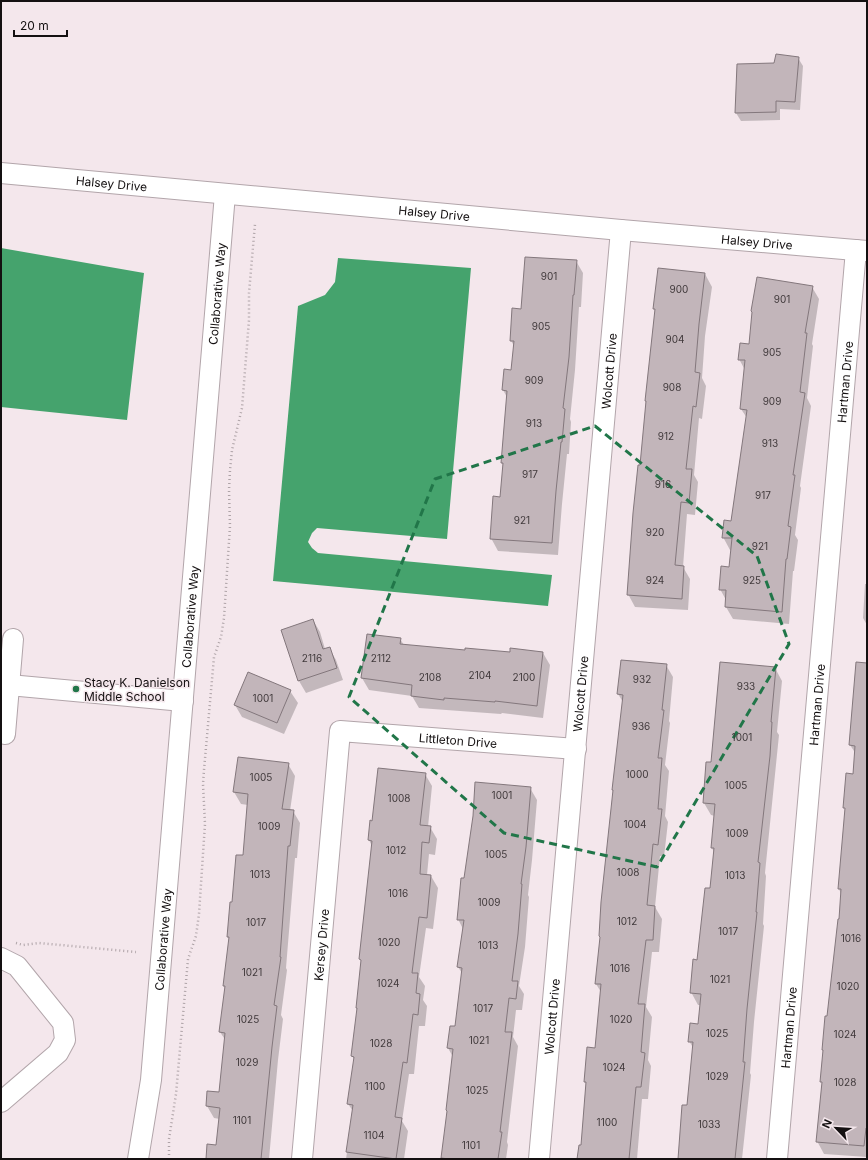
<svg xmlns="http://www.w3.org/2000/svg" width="868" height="1160" viewBox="0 0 868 1160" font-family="Inter,sans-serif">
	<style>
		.water { fill: #45a36d }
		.shadow { fill: #0003 }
		.building { fill: #c2b5ba; stroke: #83777c }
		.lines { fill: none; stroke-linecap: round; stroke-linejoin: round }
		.minor-casing { stroke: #b2a5aa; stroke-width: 22 }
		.path { stroke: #aea3a7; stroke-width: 2.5; stroke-dasharray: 1 3; stroke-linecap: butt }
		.minor { stroke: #fff; stroke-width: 20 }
		.marked { fill: none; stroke: #217649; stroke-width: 3; stroke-dasharray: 8 5; stroke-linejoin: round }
		.poi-dot { fill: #217649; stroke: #f4e7ec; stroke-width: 1.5 }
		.labels { text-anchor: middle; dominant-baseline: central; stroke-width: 3; stroke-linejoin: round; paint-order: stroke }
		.number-label { font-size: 10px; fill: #40393b }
		.street-label { font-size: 12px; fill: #141011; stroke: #f4e7ec }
		.poi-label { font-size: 12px; fill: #141011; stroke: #f4e7ec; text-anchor: start }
	</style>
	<rect width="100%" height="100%" fill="#f4e7ec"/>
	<path class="water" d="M1 248 144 273 127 420 1 407Z
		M338 258 471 268 447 539 317 528 312 533 308 542 312 548 318 553 552 575 548 606 273 581 298 306 325 295 335 282Z"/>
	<path class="shadow" d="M798 58 803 66 800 110 780 109V120L741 121 736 113 738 65 775 64Z
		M576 261 583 273 581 307H579L575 370 570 419 571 422 569 454H567L562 504 558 555 498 551 491 538 501 498 504 466 502 463 508 399 503 390 512 371 515 347 511 341 522 310Z
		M705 274 712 287 705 336 702 378 706 386 702 419 699 418 694 475 698 482 695 515 687 514 683 567 690 579 688 610 635 607 628 594 647 403 646 401 655 311 654 308Z
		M812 287 819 299 812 344 813 346 807 398 811 406 800 486 801 488 795 535 798 540 794 571H793L789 624 733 619 726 607V600L720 589 730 568 732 550H730L723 537 731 522 747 418 741 409 745 370 739 359 750 345Z
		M867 582V625L863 618 865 584H867Z
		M313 620 320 632 325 649 329 648 336 660 343 680 306 693 299 681 282 630Z
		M400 639 404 645 466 651 510 653H543L550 665 543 718 502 713 501 714 419 708 412 696 369 690 362 678Z
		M666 665 673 677 669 721 670 723 665 765 669 771 665 816 668 822 664 857 660 856 655 907 662 919 659 952H652L646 1007 652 1017 648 1060 651 1066 648 1099H642L637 1159H578L582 1146 587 1085 585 1082 596 1049 601 992 596 984 623 702 618 694Z
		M775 668 782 681 777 732 779 735 765 873 766 876 763 924 764 926 754 1022 750 1073 751 1075 742 1159H679L688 1106 694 1049 689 1041 699 1025 701 1005H698L691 992 711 889 714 852 712 848 715 816 711 815 704 803 707 763H712Z
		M867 676V1157L824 1154 817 1141 828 1017 840 920 841 894 839 889 846 810 844 807 853 775 856 754 850 745Z
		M290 691 298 703 284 734 242 717 235 705Z
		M288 764 295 776 290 811H293L300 823 297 858H295L286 968 287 970 281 1015 283 1019 278 1060 269 1159H207L217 1146 220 1119 214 1118 207 1106 220 1093 226 1041 220 1032 225 989 224 986 230 940 228 937 233 903 244 856 248 805 241 804 234 792Z
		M425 774 432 786 428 827H430L437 839 435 855 429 854 427 875 431 876 438 888 433 929 426 928 419 977 425 986 423 1000 427 1006 425 1026H419L414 1074H409L402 1121 408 1131 404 1159H346L353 1111 348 1104 355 1060 352 1056 358 1011 357 1008 362 962 360 959 372 846 369 840 373 822Z
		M530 788 537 800 532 860 528 895 529 897 525 947 519 986 524 994 522 1010H516L513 1037 518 1046 507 1142 508 1145 506 1159H443L453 1057 448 1048 456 1028 462 973 458 967 463 929 458 919 465 879Z"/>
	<path class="building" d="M776 54 799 57 795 102 776 101V112L735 113 737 64 774 63Z
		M525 257 577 260 574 295H573L569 357 563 408 565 409 562 442H561L556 491 552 543 490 539 493 496 500 497 503 463H501L507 391 502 390 504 369 511 370 514 341H510L512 308 521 309Z
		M658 268 705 273 699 324 695 372 700 373 696 407 693 406 686 469H692L689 503 681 502 675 565 684 566 682 599 627 595 633 513 638 465H640L646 401H645L655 309H653Z
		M757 277 813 286 805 333H807L800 392 805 393 793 475H795L788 526 791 527 787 559H786L782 612 725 607 726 590H719L721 566 729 567 732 538H722L724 520 731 521 747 410 740 409 745 360H738L740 343 749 344 752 312 751 311Z
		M313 619 323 649 330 647 337 668 298 681 281 630Z
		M367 634 401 638 400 644 465 650V648L510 652V648L543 652 537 706 495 701V702L444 698V700L411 696 412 685 361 678Z
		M621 660 667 664 662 710H664L658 758H662L658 809H662L658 845 653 844 647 905 655 906 653 940H646L638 1004H645L641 1052 645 1053 641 1087H636L629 1159H577L579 1145H581L586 1082H584L587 1047 595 1048 601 984H595L600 937 599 936 601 902 613 790H612L623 695 617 694Z
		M720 662 776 667 771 722H772L770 756 758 862 760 863 756 912H757L747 1009 743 1062H745L735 1159H678L682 1105H687L693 1042H688L690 1023 698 1024 701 994 690 993 693 959 697 960 705 888H710L714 848H711L715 804 703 803 706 762H711Z
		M856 662 867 663V1128H866L864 1146 816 1142 822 1082H820L823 1050H822L825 1016H827L838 919H839L841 889H838L845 808H843L846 773 853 774 855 746 849 745Z
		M248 672 291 690 277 723 234 705Z
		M238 757 289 763 282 809 294 810 290 846H288L280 957H281L274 1005 277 1006 272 1047 261 1159H206L207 1144 216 1145 220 1108 206 1106 207 1091 219 1092 225 1033 219 1032 225 986H223L229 937H227L230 902H232L236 855H243L248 794 233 792Z
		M378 768 426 773 420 825 431 826 429 843 422 842 420 874 431 875 427 918 419 917 412 973H418L416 993 420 994 418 1015 413 1014 407 1063 403 1062 395 1117 402 1118 396 1159 346 1152 353 1105 347 1104 354 1057 351 1056 357 1008H356L361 960 359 959 372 841 368 840 370 820 372 821Z
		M475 782 531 787 526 847 521 884H522L518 934 512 981H518L516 999 509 998 505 1032H512L500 1132H502L498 1159H449L441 1158 447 1111 446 1110 453 1049 447 1048 450 1026H455L462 968 457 967 464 920H457L461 878H464L473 816Z"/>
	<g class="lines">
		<g class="minor-casing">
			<g id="minor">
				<path id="s1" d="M1 173 621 230 867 251"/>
				<path d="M9 685 183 701"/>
				<path d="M5 734 13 639"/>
				<path d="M1 958 17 966 63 1023 65 1040 58 1053 1 1102"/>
				<path id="s2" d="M138 1159 151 1080 225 194"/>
				<path id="s3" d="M302 1159 340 731 576 749"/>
				<path id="s4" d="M539 1159 621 230"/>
				<path id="s5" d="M777 1159 856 250"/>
			</g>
		</g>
		<path class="path" d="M16 943 23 945 39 943 136 952
			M169 1159V1139L176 1094 188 959 196 936 199 914 205 824 203 784 204 770 214 657 221 637 224 618 230 526 229 490 230 470 232 450 242 408 249 320V293L255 224"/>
		<use href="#minor" class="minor"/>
	</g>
	<path class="marked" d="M595 426 757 556 789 644 657 867 504 833 349 697 435 479Z"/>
	<circle class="poi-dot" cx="76" cy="689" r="4"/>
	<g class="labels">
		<g class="number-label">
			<text x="549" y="276">901</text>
			<text x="679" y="289">900</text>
			<text x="782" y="299">901</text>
			<text x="541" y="326">905</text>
			<text x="675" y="339">904</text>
			<text x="772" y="352">905</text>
			<text x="534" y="380">909</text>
			<text x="672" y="387">908</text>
			<text x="772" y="401">909</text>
			<text x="534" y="423">913</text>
			<text x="666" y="436">912</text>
			<text x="770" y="443">913</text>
			<text x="530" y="474">917</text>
			<text x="663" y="484">916</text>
			<text x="763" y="495">917</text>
			<text x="522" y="520">921</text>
			<text x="655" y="532">920</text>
			<text x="760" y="546">921</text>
			<text x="655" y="580">924</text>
			<text x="752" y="580">925</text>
			<text x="312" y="658">2116</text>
			<text x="381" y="658">2112</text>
			<text x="480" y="675">2104</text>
			<text x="430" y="677">2108</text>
			<text x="524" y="677">2100</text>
			<text x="642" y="679">932</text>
			<text x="746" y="686">933</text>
			<text x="263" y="698">1001</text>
			<text x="641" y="726">936</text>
			<text x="742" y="737">1001</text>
			<text x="637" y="774">1000</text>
			<text x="261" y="777">1005</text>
			<text x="736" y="785">1005</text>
			<text x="502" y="795">1001</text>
			<text x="399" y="798">1008</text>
			<text x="635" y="824">1004</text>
			<text x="269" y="826">1009</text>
			<text x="737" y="833">1009</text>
			<text x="396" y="850">1012</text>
			<text x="496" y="854">1005</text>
			<text x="628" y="872">1008</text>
			<text x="260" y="874">1013</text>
			<text x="735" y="875">1013</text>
			<text x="398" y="893">1016</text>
			<text x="489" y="902">1009</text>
			<text x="627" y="921">1012</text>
			<text x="256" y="922">1017</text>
			<text x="728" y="931">1017</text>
			<text x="851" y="938">1016</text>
			<text x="389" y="942">1020</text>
			<text x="488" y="945">1013</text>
			<text x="620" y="968">1016</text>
			<text x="252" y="972">1021</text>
			<text x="720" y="979">1021</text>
			<text x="388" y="983">1024</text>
			<text x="848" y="986">1020</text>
			<text x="483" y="1008">1017</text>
			<text x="248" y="1019">1025</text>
			<text x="621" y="1019">1020</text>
			<text x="717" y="1033">1025</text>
			<text x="845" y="1034">1024</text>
			<text x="479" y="1040">1021</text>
			<text x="381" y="1043">1028</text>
			<text x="247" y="1062">1029</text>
			<text x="614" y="1067">1024</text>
			<text x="717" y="1076">1029</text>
			<text x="845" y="1082">1028</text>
			<text x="375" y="1086">1100</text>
			<text x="477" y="1090">1025</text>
			<text x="242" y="1120">1101</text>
			<text x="607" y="1122">1100</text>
			<text x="709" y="1124">1033</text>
			<text x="374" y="1135">1104</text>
			<text x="471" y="1145">1101</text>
		</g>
		<g class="street-label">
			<text stroke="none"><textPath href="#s1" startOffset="111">Halsey Drive</textPath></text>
			<text stroke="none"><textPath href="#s1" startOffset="435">Halsey Drive</textPath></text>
			<text stroke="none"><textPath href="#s1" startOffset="759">Halsey Drive</textPath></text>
			<text stroke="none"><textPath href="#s2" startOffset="869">Collaborative Way</textPath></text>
			<text stroke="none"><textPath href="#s4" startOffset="791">Wolcott Drive</textPath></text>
			<text stroke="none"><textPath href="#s5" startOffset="780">Hartman Drive</textPath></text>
			<text stroke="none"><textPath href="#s2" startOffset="545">Collaborative Way</textPath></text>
			<text stroke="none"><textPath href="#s4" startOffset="467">Wolcott Drive</textPath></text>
			<text stroke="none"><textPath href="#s5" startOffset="456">Hartman Drive</textPath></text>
			<text stroke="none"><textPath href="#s3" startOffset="548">Littleton Drive</textPath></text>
			<text stroke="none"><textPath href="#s2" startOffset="221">Collaborative Way</textPath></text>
			<text stroke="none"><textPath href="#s3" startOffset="215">Kersey Drive</textPath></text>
			<text stroke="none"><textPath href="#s4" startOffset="143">Wolcott Drive</textPath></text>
			<text stroke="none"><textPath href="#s5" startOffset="132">Hartman Drive</textPath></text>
		</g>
		<g class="poi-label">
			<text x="84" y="682">Stacy K. Danielson<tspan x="84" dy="14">Middle School</tspan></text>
		</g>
	</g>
	<rect width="868" height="1160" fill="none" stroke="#141011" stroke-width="4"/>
	<g transform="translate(836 1128) rotate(295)" stroke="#f4e7ec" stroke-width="3" paint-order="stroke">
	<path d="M0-3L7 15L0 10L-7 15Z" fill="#141011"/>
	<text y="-6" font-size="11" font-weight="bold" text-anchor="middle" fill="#141011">N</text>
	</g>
	<path d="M14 30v6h53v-6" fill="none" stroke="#141011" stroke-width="2"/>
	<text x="20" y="30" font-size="12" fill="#141011" stroke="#f4e7ec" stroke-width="3" paint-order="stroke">20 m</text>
</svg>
